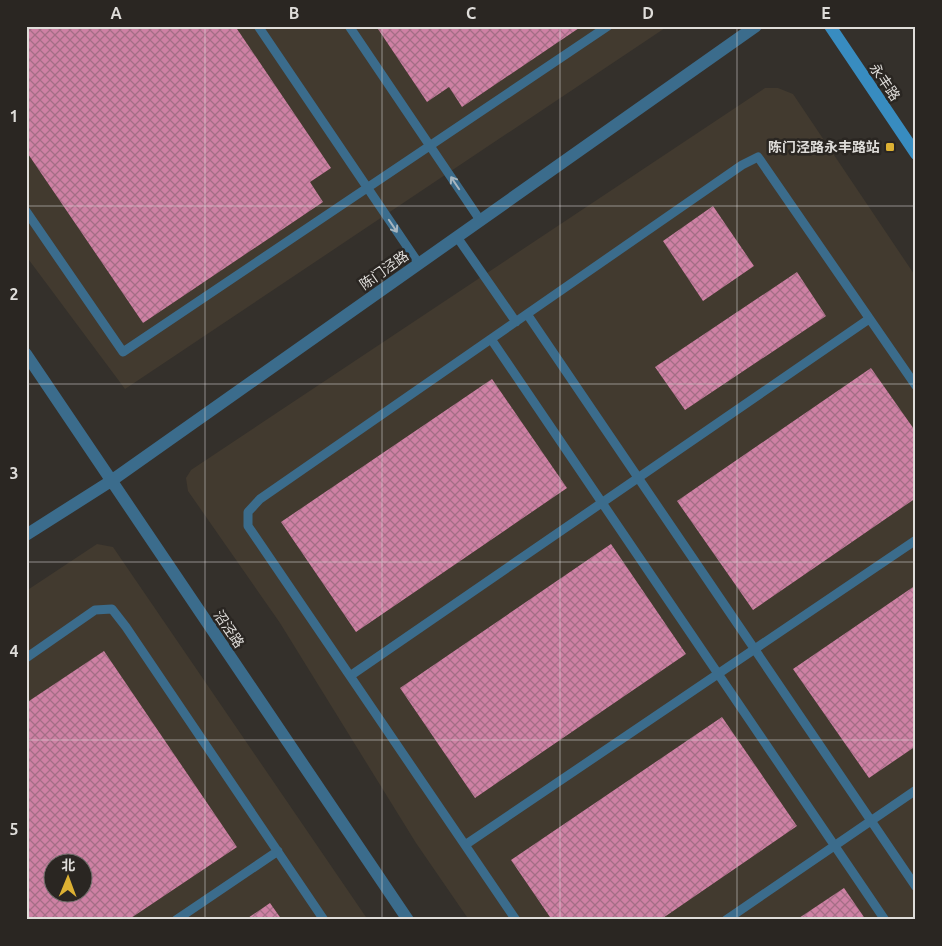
<svg xmlns="http://www.w3.org/2000/svg" width="942" height="946" viewBox="0 0 942 946" font-family="Ubuntu,'Noto Sans SC',sans-serif">
	<style>
		.built { fill: #423a2f; fill-rule: evenodd }
		.building { fill: url(#building-cross-hatch); fill-rule: evenodd }
		.lines { fill: none; stroke-linecap: round; stroke-linejoin: round }
		.service { stroke: #3b6c8c; stroke-width: 9 }
		.tertiary { stroke: #3b6c8c; stroke-width: 12 }
		.secondary { stroke: #388cc0; stroke-width: 12 }
		.oneway { stroke: #a6b5bf }
		.grid { fill: none; stroke: #dfddda; stroke-width: 1; stroke-opacity: 0.55 }
		.poi-dot { fill: #ddb133; stroke: #2a2622; stroke-width: 2 }
		.labels { text-anchor: middle; dominant-baseline: central; stroke-width: 5; stroke-linejoin: round; paint-order: stroke }
		.street-label { font-size: 14px; fill: #dfddda; stroke: #2a2622 }
		.poi-label { font-size: 14px; font-weight: bold; fill: #dfddda; stroke: #2a2622; text-anchor: end }
		.neatline { fill: none; stroke: #dfddda; stroke-width: 2 }
		.grid-label { font-size: 16px; text-anchor: middle; font-weight: bold; fill: #dfddda }
	</style>
	<defs>
		<pattern id="building-cross-hatch" width="8" height="8" patternUnits="userSpaceOnUse" patternTransform="scale(1.25)"><rect width="8" height="8" fill="#ce81a4"/><path d="M0 0l8 8M0 8l8-8" fill="none" stroke="#a46e86"/></pattern>
	</defs>
	<rect width="100%" height="100%" fill="#34302b"/>
	<path class="built" d="M26 26H668L125 389 26 256Z
		M765 88H778L793 94 916 277V920H469L416 843 280 623 188 491 186 478 191 470Z
		M97 544 113 547 368 920H26V591ZM52 864H82V894H52Z"/>
	<path class="building" d="M26 26H235L331 168 310 182 323 202 143 323 26 151Z
		M376 26H582L462 107 449 87 427 102Z
		M713 206 754 266 703 301 663 241Z
		M797 272 826 316 685 410 655 367Z
		M871 368 916 432V498L753 610 677 501Z
		M492 379 567 488 356 632 281 522Z
		M611 544 686 654 475 798 400 688Z
		M916 585V746L869 778 793 669Z
		M104 651 237 847 128 920H26V703ZM52 864H82V894H52Z
		M722 717 797 826 660 920H552L511 860Z
		M844 888 866 920H796Z
		M270 903 282 920H245Z"/>
	<g class="lines">
		<path class="service" d="M258 26 419 264
			M349 26 480 220
			M26 211 123 352 608 26
			M457 237 516 322
			M527 314 916 887
			M491 339 885 920
			M26 658 95 610 112 609 126 627 324 920
			M350 676 869 319
			M465 845 916 540
			M176 920 278 851
			M516 920 248 526V512L260 499 742 165 758 157 916 386
			M726 920 916 790"/>
		<path class="tertiary" d="M26 354 408 920
			M26 535 111 481 756 26"/>
		<path class="secondary" d="M830 26 916 154"/>
	</g>
	<defs><path id="oneway-shaft" d="M-6 0H5M1.5-3L5.5 0L1.5 3" fill="none" stroke-width="1.6" stroke-linecap="round" stroke-linejoin="round" transform="scale(1.25)"/></defs>
	<g class="oneway">
		<use href="#oneway-shaft" transform="translate(455 183) rotate(-124)"/>
		<use href="#oneway-shaft" transform="translate(393 226) rotate(56)"/>
	</g>
	<path class="grid" d="M205 26V920M382 26V920M560 26V920M737 26V920M26 206H916M26 384H916M26 562H916M26 740H916"/>
	<rect class="poi-dot" x="885" y="142" width="10" height="10" rx="2.5"/>
	<g class="labels">
		<g class="street-label">
			<text transform="translate(885 82) rotate(56)">永丰路</text>
			<text transform="translate(384 270) rotate(-35)">陈门泾路</text>
			<text transform="translate(229 629) rotate(56)">沼泾路</text>
		</g>
		<g class="poi-label">
			<text x="880" y="147">陈门泾路永丰路站</text>
		</g>
	</g>
	<rect width="942" height="946" fill="none" stroke="#2a2622" stroke-width="55"/>
	<g transform="translate(68 878) rotate(1)"><circle r="24" fill="#2a2622" stroke="#726f6c"/>
	<path d="M0-4L9 19L0 12L-9 19Z" fill="#ddb133"/>
	<text y="-8" font-size="14" font-weight="bold" text-anchor="middle" fill="#dfddda">北</text>
	</g>
	<rect x="28" y="28" width="886" height="890" class="neatline"/>
	<g class="grid-label">
		<text x="116" y="19">A</text>
		<text x="294" y="19">B</text>
		<text x="471" y="19">C</text>
		<text x="648" y="19">D</text>
		<text x="826" y="19">E</text>
		<text x="14" y="122">1</text>
		<text x="14" y="300">2</text>
		<text x="14" y="479">3</text>
		<text x="14" y="657">4</text>
		<text x="14" y="835">5</text>
	</g>
</svg>
